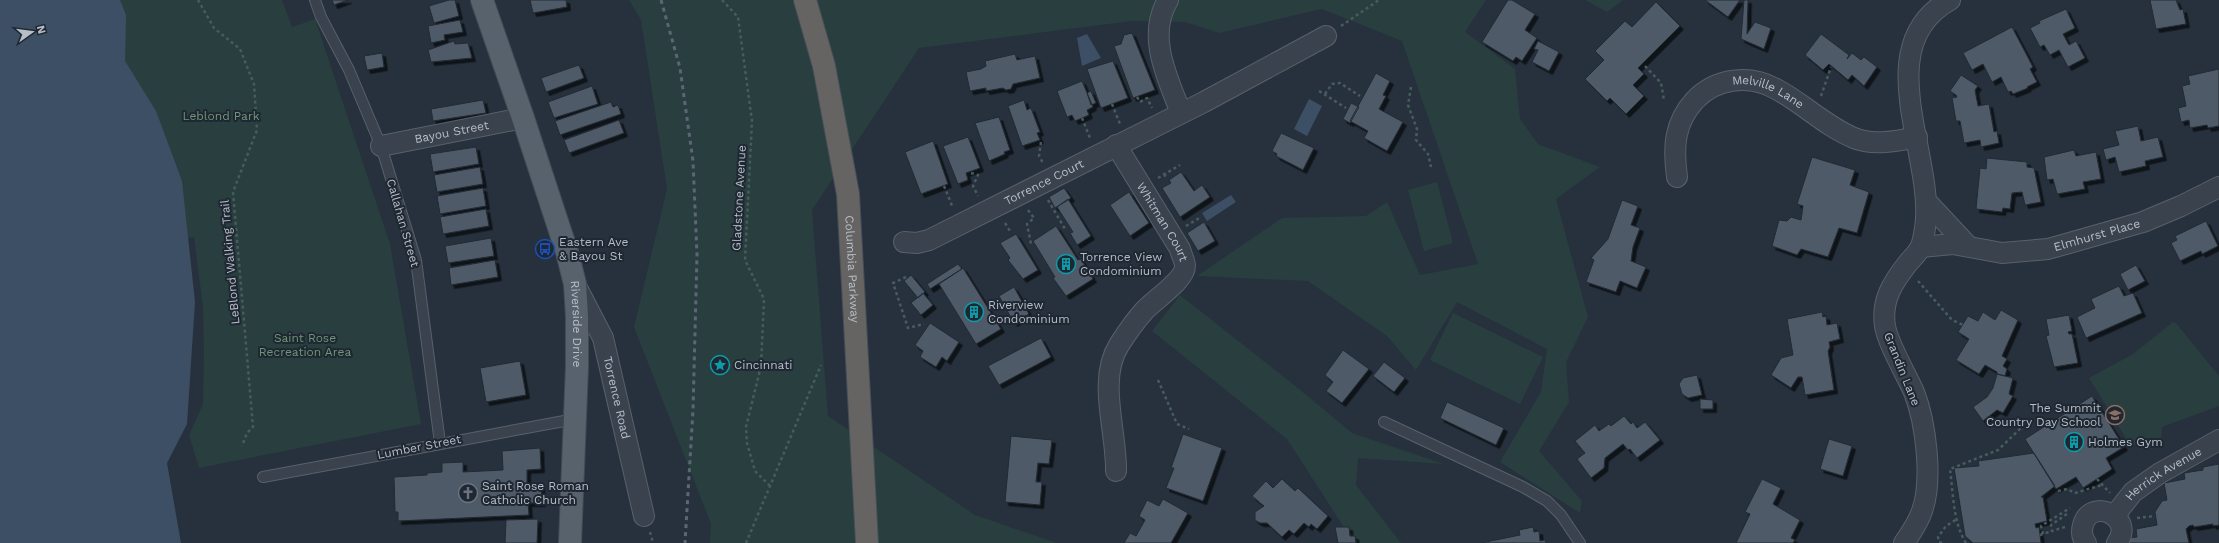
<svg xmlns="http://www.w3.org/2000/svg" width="2219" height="543" viewBox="0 0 2219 543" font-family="'Work Sans',sans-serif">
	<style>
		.green { fill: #293e3f }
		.water { fill: #3d4f64 }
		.building { fill: #505a68; stroke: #212a34; filter: url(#shadow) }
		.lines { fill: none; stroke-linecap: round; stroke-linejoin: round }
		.service-casing { stroke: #58616b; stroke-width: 12 }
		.minor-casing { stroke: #58616b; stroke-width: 22 }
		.primary-casing { stroke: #434c56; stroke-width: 24 }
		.trunk-casing { stroke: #454e58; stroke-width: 24 }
		.path { stroke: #485b5d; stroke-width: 2.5; stroke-dasharray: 3 3; stroke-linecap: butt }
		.service { stroke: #3a434d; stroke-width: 10 }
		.minor { stroke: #3a434d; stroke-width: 20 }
		.primary { stroke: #58626d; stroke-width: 22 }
		.trunk { stroke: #656462; stroke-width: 22 }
		.rail { stroke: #5c6774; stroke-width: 3; stroke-dasharray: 4 4; stroke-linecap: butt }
		.labels { text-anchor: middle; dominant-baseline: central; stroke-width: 4; stroke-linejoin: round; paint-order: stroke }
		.street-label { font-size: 12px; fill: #b6bec8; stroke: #1f2832 }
		.park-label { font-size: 12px; fill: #6f9777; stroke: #1f2832 }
		.poi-label { font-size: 12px; fill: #b6bec8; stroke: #1f2832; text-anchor: start }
	</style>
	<defs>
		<filter id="shadow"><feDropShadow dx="3.5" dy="3.5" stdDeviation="0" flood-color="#0009"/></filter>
	</defs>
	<rect width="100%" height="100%" fill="#26313d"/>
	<path class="green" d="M87 0H282L292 27 315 19 390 244 421 424 199 468 189 435 203 404 204 355 203 307 194 237 139 249Z
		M629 0H1486L1465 32 1515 69 1520 119 1538 144 1600 167 1556 199 1588 317 1566 362 1569 402 1539 451 1582 501 1580 513 1500 462 1541 392 1547 349 1457 302 1416 370 1387 336 1308 281 1197 276 1282 218 1366 216 1387 202 1420 275 1478 264 1402 41 1322 9 1219 33 1185 22 1132 21 919 48 812 210 828 416 975 515 1057 543H710L711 524 634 327 667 189 641 20Z
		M1585 0H1623L1607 12Z
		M1437 182 1453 243 1424 251 1408 190Z
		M1180 295 1293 384 1352 433 1444 464 1358 458 1356 485 1401 543H1354L1287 439 1152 331Z
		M1453 313 1543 357 1520 404 1430 360Z
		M2173 322 2176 323 2219 376V406L2162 427 2161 444 2130 445 2089 378 2133 354Z"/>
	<path class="water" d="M0 0H120L126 15 125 61 156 111 182 181 195 302 187 424 167 463 181 543H0Z
		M1087 34 1101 58 1082 66 1077 38Z
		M1309 99 1322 106 1307 136 1294 129Z
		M1231 195 1236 202 1207 221 1202 213Z"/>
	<path class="building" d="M332 0H348L334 5Z
		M449 0H455L459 16 434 23 429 6Z
		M530 0H566L567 7 533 13Z
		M1508 0H1512L1535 14 1525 30 1537 38 1522 61 1516 57 1513 61 1482 42Z
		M1705 0H1740L1728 17Z
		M1744 0H1748L1747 34 1755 22 1771 28 1764 49 1741 39Z
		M2150 0H2176L2180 10 2183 9 2186 24 2156 29Z
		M1656 2 1680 26 1638 68 1644 74 1633 85 1644 96 1626 114 1610 98 1607 101 1585 79 1604 60 1595 51 1625 21 1632 27Z
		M2066 9 2075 28 2063 34 2069 45 2076 41 2085 58 2068 67 2059 50 2050 55 2044 45 2040 47 2030 28 2040 23 2039 21Z
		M460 20 463 32 444 35 445 40 431 43 428 26Z
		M2012 27 2033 67 2030 69 2037 82 2027 87 2028 88 2013 94 2011 91 2008 92 2001 77 1992 82 1983 64 1972 70 1963 53Z
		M1132 33 1155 90 1133 98 1114 46 1121 44 1124 35Z
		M1821 34 1849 55 1847 59 1852 53 1861 60 1864 57 1877 67 1864 86 1852 75 1848 80 1829 64 1823 70 1805 55Z
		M454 41 455 44 468 43 472 58 431 62 428 50Z
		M1538 41 1559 52 1549 71 1532 62 1538 50 1534 49Z
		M382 53 384 67 367 70 364 56Z
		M1015 54 1017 60 1035 56 1040 78 1013 84 1011 89 1006 90 1003 88 986 91V88L970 91 966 72 981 69 986 66 985 61Z
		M1113 61 1128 98 1101 108 1087 69Z
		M579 65 584 78 546 92 541 78Z
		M2219 69V126L2208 128 2207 125 2190 128 2189 120 2181 122 2178 108 2186 106 2182 86 2190 84 2188 76Z
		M1376 73 1390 81 1383 95 1386 96 1379 109 1403 122 1387 151 1364 138 1368 131 1350 121Z
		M1961 75 1978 86 1975 90 1978 106 1989 104 1994 132 1997 131 1999 143 1981 147 1980 140 1964 143 1960 121H1956L1952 98 1957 97 1956 95 1950 91Z
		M1082 81 1093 107 1087 110 1089 115 1075 121 1072 115 1067 117 1057 91Z
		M592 86 598 104 554 118 548 102Z
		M1091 91 1096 103 1091 105 1087 93Z
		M483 100 486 113 433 121 431 109Z
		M1024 100 1027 110 1031 108 1040 132 1037 133 1040 140 1022 146 1008 106Z
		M611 102 613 107 618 105 621 114 560 135 555 121Z
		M1351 103 1359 107 1350 123 1343 119Z
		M999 117 1010 150 1004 152 1005 154 989 161 975 123Z
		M619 120 624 133 569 153 564 140Z
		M2138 126 2141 141 2158 137 2163 157 2145 161 2146 166 2119 172 2115 157 2106 160 2103 149 2119 145 2115 131Z
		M1281 133 1314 148 1303 170 1276 156 1277 154 1272 151Z
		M968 137 980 168 966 173 968 180 958 184 943 146Z
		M933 141 948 184 921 194 905 152Z
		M476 147 479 164 433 172 430 154Z
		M2074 150 2076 156 2096 152 2101 179 2083 182 2085 189 2057 194 2053 179 2047 180 2044 157Z
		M1812 157 1855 170 1850 185 1869 192 1857 233 1839 228 1828 257 1801 249 1797 255 1772 246 1779 220 1787 221 1791 217 1801 220 1803 206 1797 204Z
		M1987 158 2027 162V167L2034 168 2041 202 2025 205 2022 192 2012 193 2010 209 2003 208 2002 212 1976 209 1980 168 1986 169Z
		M480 167 483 184 437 192 434 175Z
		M1181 172 1194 191 1202 185 1210 197 1180 217 1162 188 1171 183 1169 180Z
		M483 188 486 206 440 214 437 196Z
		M1064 188 1071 198 1055 208 1049 197Z
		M1129 192 1149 223 1130 236 1110 205Z
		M1068 199 1091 236 1077 245 1070 233 1073 232 1057 207Z
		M1622 200 1638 206 1631 225 1640 228 1633 247 1631 261 1646 267 1637 288 1620 281 1616 292 1586 282 1594 260 1591 258 1608 239Z
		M486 209 489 226 443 234 440 217Z
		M2206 221 2218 246 2202 254 2201 251 2180 261 2171 243 2177 240 2175 236Z
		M1204 222 1215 241 1198 251 1187 233Z
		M1056 226 1078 260 1081 259 1093 279 1066 296 1053 278 1055 277 1033 241Z
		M1016 234 1038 270 1023 279 1008 260 1010 258 1000 243Z
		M491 238 494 256 448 263 445 246Z
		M495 260 498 277 451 285 449 268Z
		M958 264 962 269 930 289 927 284Z
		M2136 265 2145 281 2128 290 2120 274Z
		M963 268 1001 329 976 344 939 284Z
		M911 275 925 292 918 298 904 281Z
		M2119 286 2124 296 2133 293 2142 313 2086 338 2077 317 2095 308 2091 299Z
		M1014 287 1029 314 1014 323 999 296Z
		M923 293 933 305 921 315 911 303Z
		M2001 310 2018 320 2002 356 2007 359 2003 366 2007 369 2005 376 1997 374V372L1985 365 1979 374 1956 360 1969 339 1958 332 1968 316 1978 321 1983 312 1995 320Z
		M1822 312 1823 317 1826 316 1827 325 1837 323 1840 339 1829 342 1830 347 1828 351 1834 390 1805 395 1802 377H1798L1791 388 1771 375 1781 358 1793 355 1787 319Z
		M2069 315 2072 331 2068 332 2069 334H2072L2078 363 2054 367 2046 336 2049 335 2046 319Z
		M930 323 959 342 947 361 942 357 936 367 920 357 923 351 915 345Z
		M1041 338 1051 357 999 385 988 366Z
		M1343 350 1369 369 1342 403 1326 391 1333 382 1325 375Z
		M520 361 526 395 486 402 480 368Z
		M1384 362 1405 378 1394 392 1373 376Z
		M1997 374 2013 378 2009 394 2013 396 2003 413 1997 410 1983 421 1973 407 1987 397 1993 388Z
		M1697 375 1702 395 1688 398 1682 394 1679 384 1683 378Z
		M2092 396 2124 447 2106 458 2112 469 2083 488 2076 477 2056 489 2025 439Z
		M1700 399 1713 400V409H1700Z
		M1447 402 1504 428 1496 445 1440 418Z
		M1624 416 1631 424 1633 422 1637 428 1645 422 1660 440 1637 458 1630 449 1628 450 1623 444 1605 458 1604 468 1591 478 1577 459 1585 453 1575 441 1595 425 1599 431 1609 424 1611 426Z
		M1183 434 1222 448 1203 501 1166 488 1174 468H1171Z
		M1011 436 1052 440 1049 464 1038 463 1036 482H1042L1040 505 1005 502Z
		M1829 439 1852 446 1843 476 1820 469Z
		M540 448 541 469 527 470V484H541L542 503H528L529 515 398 521V512H395L394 477 427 475V473L442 472V463L463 462V472L503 470 502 451Z
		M2034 453 2055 486 2041 497H2043L2047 521 2035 524 2036 528 2039 527 2041 543H1973L1965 536 1954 468 1979 466 1978 461Z
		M2219 464V525L2213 526V524L2194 527 2193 525 2189 526 2186 529 2189 543H2127L2130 538 2137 537 2136 529 2157 525 2155 512 2162 501 2167 500 2164 483 2185 479 2184 473 2203 470V467Z
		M1282 479 1295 491 1298 488 1328 516 1317 529 1311 524 1309 527 1304 523 1294 534 1289 530 1282 537 1267 523H1260L1255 520V512L1264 506 1252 496 1266 481 1273 488Z
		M1762 479 1781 488 1773 504 1800 520 1791 538 1795 540 1793 543H1736L1750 514 1745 512Z
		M1163 499 1188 513 1171 543H1124L1130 533 1136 536 1145 520 1139 516 1147 500 1159 506Z
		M538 519 537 543H505L506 520Z
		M1335 527H1349L1350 536H1355L1356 543H1338Z
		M1533 527 1534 532 1539 531 1540 541 1545 540 1546 543H1481L1520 535 1519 530Z"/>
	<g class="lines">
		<g class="service-casing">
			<path id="service" d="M315 0 321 17 349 70 381 146 416 260 440 443
				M1384 422 1523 487 1547 501 1561 515 1580 543
				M263 477 575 419"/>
		</g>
		<g class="minor-casing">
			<g id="minor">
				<path d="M1168 0C1146 36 1168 79 1181 113"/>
				<path id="s1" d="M1116 145 1180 249C1181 254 1185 261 1185 266 1185 280 1154 300 1144 311 1135 321 1126 334 1119 345 1097 380 1117 432 1116 471"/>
				<path id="s2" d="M381 146 523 118"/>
				<path id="s3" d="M1677 177C1673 147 1674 123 1695 100 1716 78 1750 74 1776 89 1803 103 1825 126 1854 138 1873 146 1897 141 1917 137"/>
				<path d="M1926 201 1968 246"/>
				<path id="s4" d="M904 242 917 243 929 240 1204 102 1326 36"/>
				<path id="s5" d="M1921 247 1953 244 2002 253 2048 249 2143 222 2181 206 2219 187"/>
				<path id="s6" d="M575 284 603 338 644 516"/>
				<path id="s7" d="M2114 516 2133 492 2160 473 2219 440"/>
				<path d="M1904 543C1911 533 1918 523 1922 511 1933 480 1926 423 1914 392 1906 374 1888 344 1885 326 1881 300 1893 282 1908 263 1912 258 1919 252 1921 246 1923 241 1924 234 1925 228 1936 158 1867 46 1950 0"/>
				<path d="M2086 543C2082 538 2081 532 2083 525 2091 496 2136 517 2117 543"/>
			</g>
		</g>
		<g class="primary-casing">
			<g id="primary">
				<path id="s8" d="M482 0 523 118 567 252 575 284 577 317V366L570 543"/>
			</g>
		</g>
		<g class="trunk-casing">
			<g id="trunk">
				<path id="s9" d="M805 0 824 66 848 194 867 543"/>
			</g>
		</g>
		<path class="path" d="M198 0 214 28 240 49 254 84 257 130 233 192 253 427 247 433 242 446
			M722 0 738 17 752 121 745 260 764 299 761 366 746 427 747 443 755 471 770 486
			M1341 26 1379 0
			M1645 66 1661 83 1664 100
			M1411 87 1408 105 1417 129 1416 140 1428 154 1431 167
			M1319 91 1346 108
			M1325 94 1332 84 1340 83 1360 96
			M1821 96 1831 67
			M1137 97 1140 102 1147 98 1152 108
			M1112 104 1120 124
			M1082 118 1090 138
			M1041 142 1039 156 1043 163
			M971 173 978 175 973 186 978 196
			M1164 174 1167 179
			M1158 178 1180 165
			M944 186 953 208
			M1048 200 1065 229
			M1028 210 1034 218 1027 224 1031 244
			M1005 223 1010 231
			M1186 226 1201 217
			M906 277 893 283 908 328 924 324
			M1918 281 1952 320 1963 325
			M1158 380 1177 424 1189 429
			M2097 479 2110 493
			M2058 491 2067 489 2075 493 2102 485
			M2137 518 2155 516
			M2065 527 2052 531 2051 525 2067 514
			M650 532 653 543
			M2043 534 2041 526 2070 508
			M2040 535 2052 531
			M746 543 821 365
			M1942 543 1939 542 1938 537 1946 526 1957 519
			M1966 543C1953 523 1953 492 1950 469L1998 450 2021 428"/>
		<use href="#service" class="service"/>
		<use href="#minor" class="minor"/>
		<use href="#primary" class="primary"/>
		<use href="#trunk" class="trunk"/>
		<path class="rail" d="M661 0 680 68 693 161 697 255 693 410 685 543"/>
	</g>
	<defs>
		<g id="bus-ring" transform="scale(1)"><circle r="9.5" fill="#1f2832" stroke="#1a4fb4" stroke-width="1.5"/><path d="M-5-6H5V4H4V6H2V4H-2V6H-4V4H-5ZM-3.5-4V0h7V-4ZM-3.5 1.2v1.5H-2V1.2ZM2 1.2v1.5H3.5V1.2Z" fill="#1a4fb4"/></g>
		<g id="building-ring" transform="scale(1)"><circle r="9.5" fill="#1f2832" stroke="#0f9aa8" stroke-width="1.5"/><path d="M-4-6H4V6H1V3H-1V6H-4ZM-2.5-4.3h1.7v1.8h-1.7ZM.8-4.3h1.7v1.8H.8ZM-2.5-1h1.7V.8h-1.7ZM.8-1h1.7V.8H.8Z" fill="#0f9aa8"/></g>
		<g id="sight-ring" transform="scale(1)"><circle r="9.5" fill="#1f2832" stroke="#0f9aa8" stroke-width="1.5"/><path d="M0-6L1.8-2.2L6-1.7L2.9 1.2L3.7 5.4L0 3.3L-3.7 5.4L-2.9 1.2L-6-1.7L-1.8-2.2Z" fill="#0f9aa8"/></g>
		<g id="school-ring" transform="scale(1)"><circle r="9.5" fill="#1f2832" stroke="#8d6e63" stroke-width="1.5"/><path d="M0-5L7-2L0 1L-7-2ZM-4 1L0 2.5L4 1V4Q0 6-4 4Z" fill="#8d6e63"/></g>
		<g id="church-ring" transform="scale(1)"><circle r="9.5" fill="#1f2832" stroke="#6b7280" stroke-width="1.5"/><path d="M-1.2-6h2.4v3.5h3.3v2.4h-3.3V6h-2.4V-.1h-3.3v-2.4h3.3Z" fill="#6b7280"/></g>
	</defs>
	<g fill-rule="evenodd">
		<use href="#bus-ring" x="545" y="249"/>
		<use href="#building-ring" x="1066" y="264"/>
		<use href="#building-ring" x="974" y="312"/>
		<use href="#sight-ring" x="720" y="365"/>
		<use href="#school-ring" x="2115" y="415"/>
		<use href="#building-ring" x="2074" y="442"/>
		<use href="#church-ring" x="468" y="493"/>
	</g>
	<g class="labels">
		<g class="street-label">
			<text stroke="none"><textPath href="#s3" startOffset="163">Melville Lane</textPath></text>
			<text stroke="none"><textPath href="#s2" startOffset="72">Bayou Street</textPath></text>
			<text stroke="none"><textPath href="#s4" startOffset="154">Torrence Court</textPath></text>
			<text transform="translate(739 198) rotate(-87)">Gladstone Avenue</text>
			<text transform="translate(403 223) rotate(74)">Callahan Street</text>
			<text stroke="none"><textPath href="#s1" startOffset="90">Whitman Court</textPath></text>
			<text stroke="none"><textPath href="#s5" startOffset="179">Elmhurst Place</textPath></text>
			<text transform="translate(230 262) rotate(-95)">LeBlond Walking Trail</text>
			<text stroke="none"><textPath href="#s9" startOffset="274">Columbia Parkway</textPath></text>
			<text stroke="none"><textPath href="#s8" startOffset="339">Riverside Drive</textPath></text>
			<text transform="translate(1902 369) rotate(68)">Grandin Lane</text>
			<text stroke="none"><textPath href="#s6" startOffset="122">Torrence Road</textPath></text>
			<text transform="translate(419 447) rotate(-11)">Lumber Street</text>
			<text stroke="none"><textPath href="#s7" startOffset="66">Herrick Avenue</textPath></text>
		</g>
		<g class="park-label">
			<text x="221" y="116">Leblond Park</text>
			<text x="305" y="338">Saint Rose<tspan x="305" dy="14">Recreation Area</tspan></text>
		</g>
		<g class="poi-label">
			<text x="559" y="242">Eastern Ave<tspan x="559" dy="14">&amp; Bayou St</tspan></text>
			<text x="1080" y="257">Torrence View<tspan x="1080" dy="14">Condominium</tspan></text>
			<text x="988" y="305">Riverview<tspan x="988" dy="14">Condominium</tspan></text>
			<text x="734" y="365">Cincinnati</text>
			<text x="2101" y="408" text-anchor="end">The Summit<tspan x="2101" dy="14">Country Day School</tspan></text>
			<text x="2088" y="442">Holmes Gym</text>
			<text x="482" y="486">Saint Rose Roman<tspan x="482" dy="14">Catholic Church</tspan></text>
		</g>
	</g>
	<g transform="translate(32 32) rotate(76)" stroke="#1f2832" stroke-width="3" paint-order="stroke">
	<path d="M0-3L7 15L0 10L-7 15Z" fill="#b6bec8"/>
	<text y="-6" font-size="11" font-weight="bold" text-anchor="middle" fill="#b6bec8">N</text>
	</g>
</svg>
